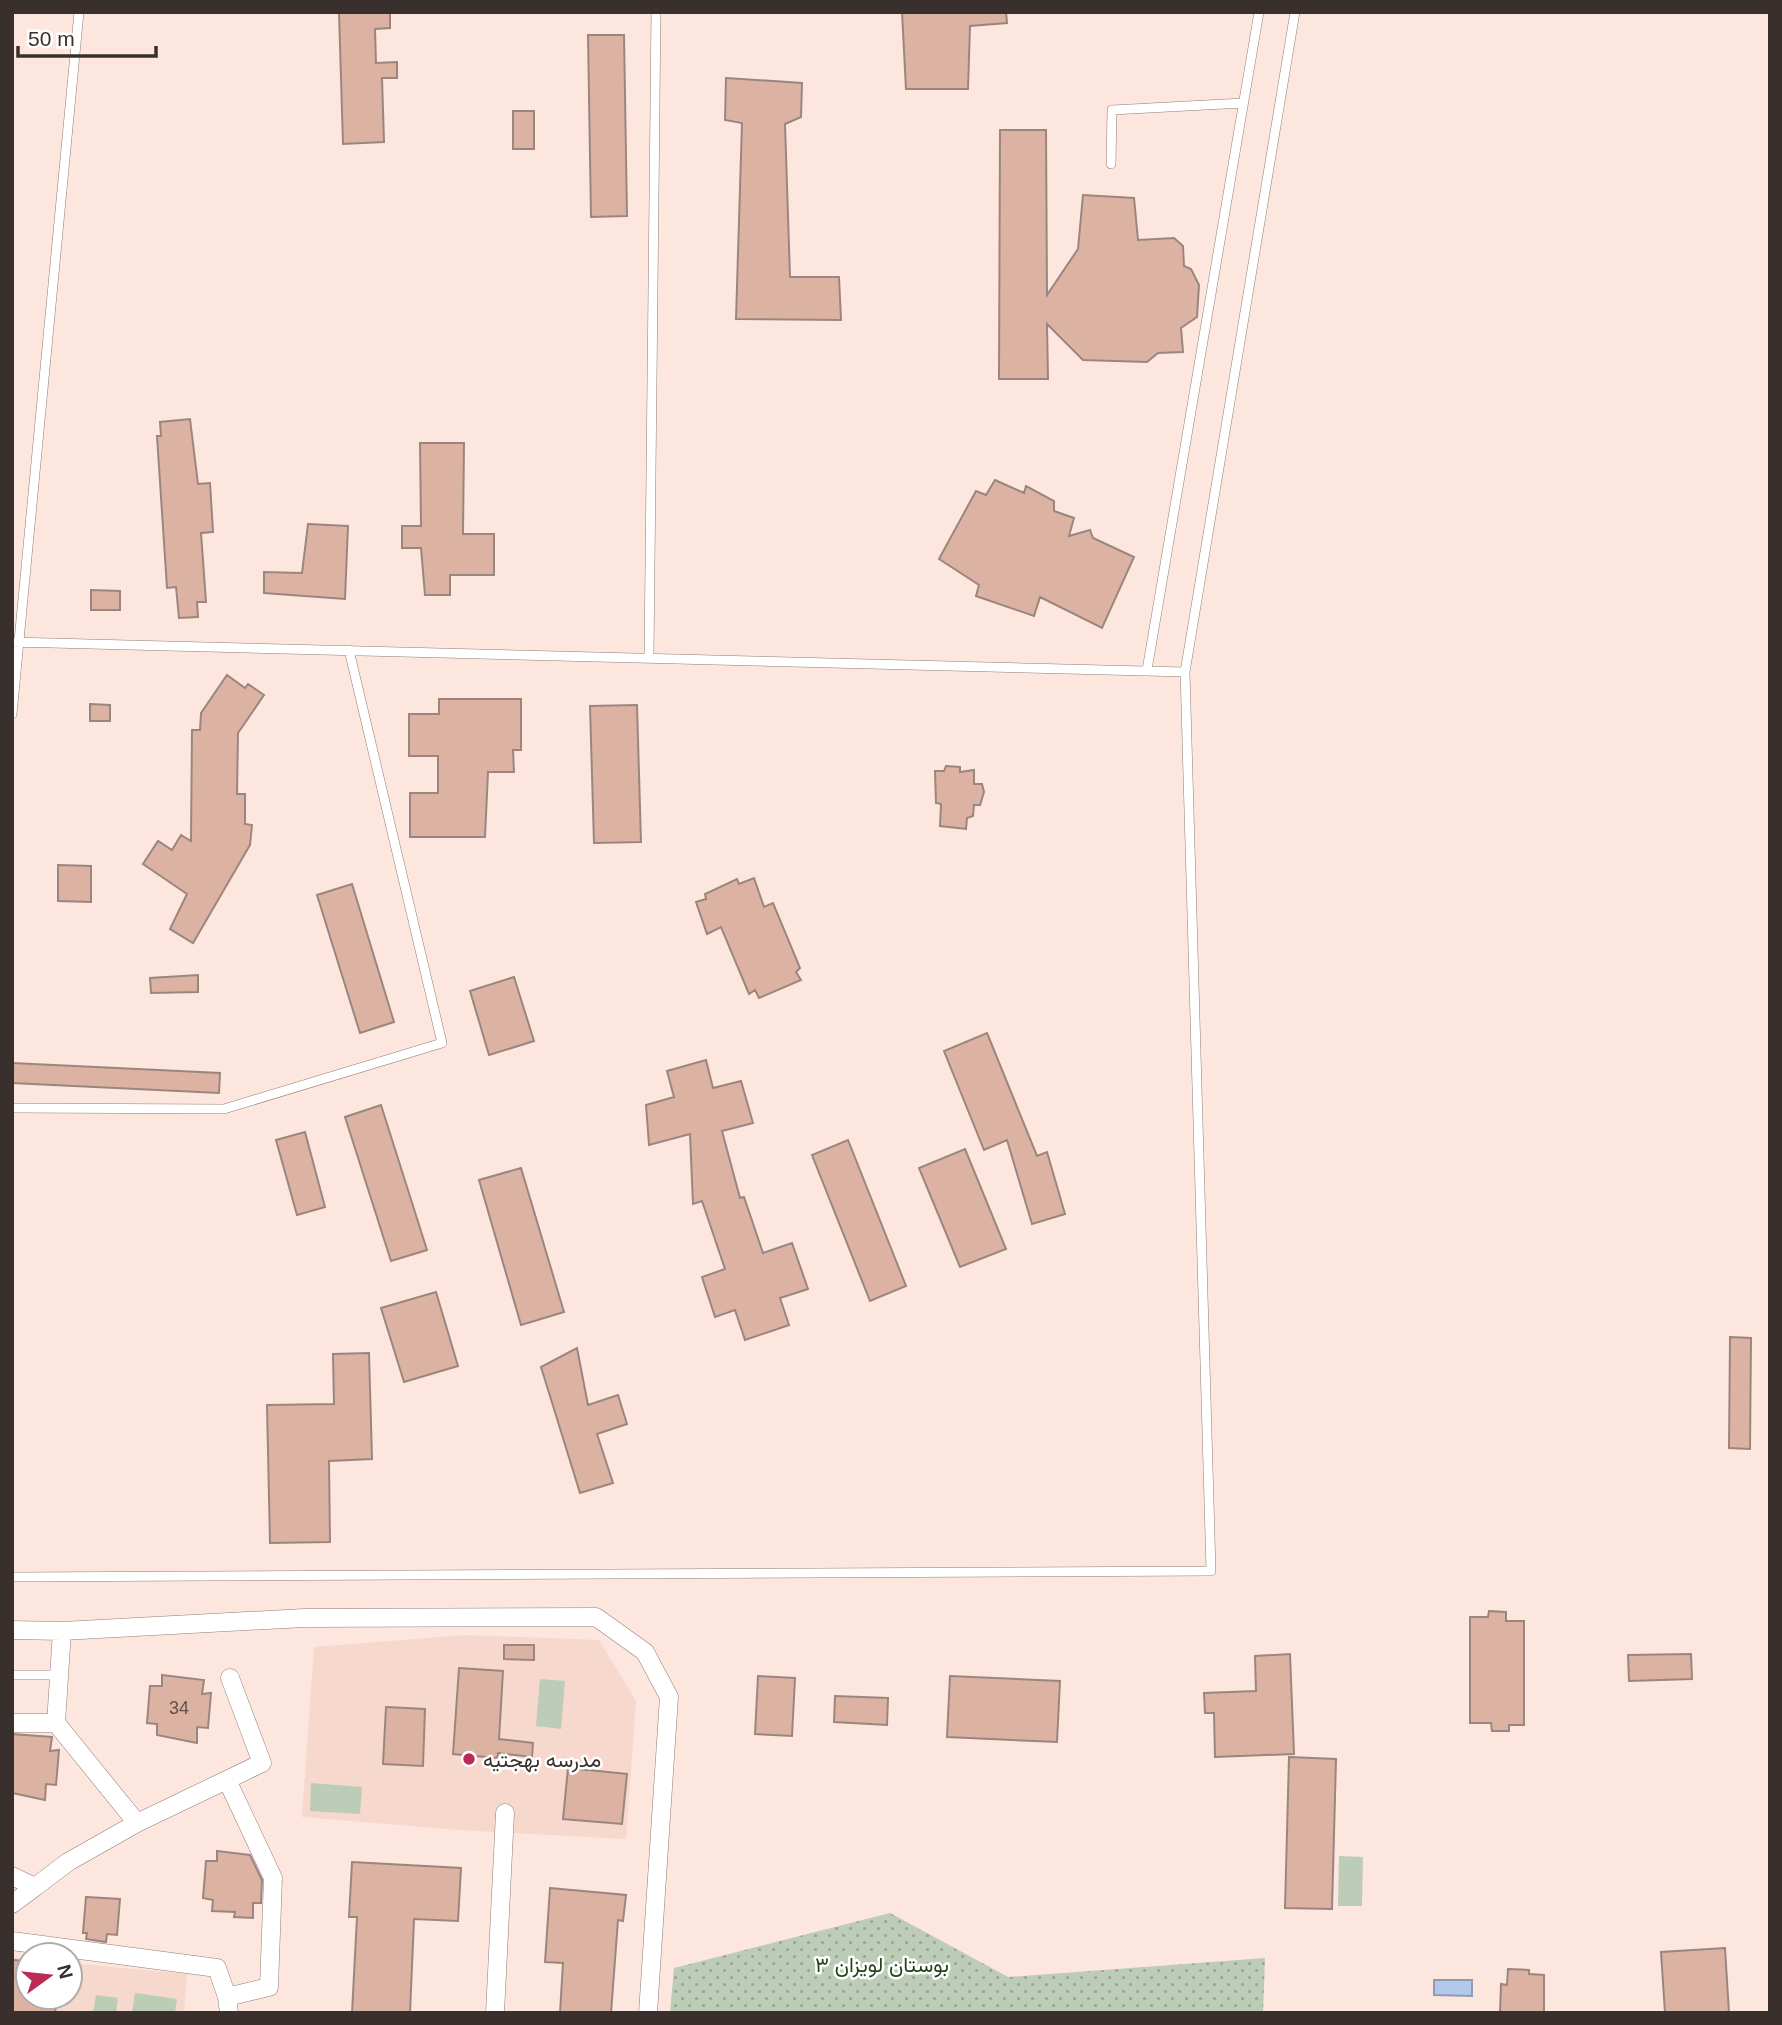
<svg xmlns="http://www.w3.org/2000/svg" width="1782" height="2025" viewBox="0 0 1782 2025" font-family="Arial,Vazirmatn,sans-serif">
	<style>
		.built { fill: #f7d8cd }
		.grass { fill: #bcccb7 }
		.park { fill: url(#park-dots) }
		.water { fill: #b3c9eb; stroke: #8e9bb2; stroke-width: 2 }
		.building { fill: #dcb3a3; stroke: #9b867f; stroke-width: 2 }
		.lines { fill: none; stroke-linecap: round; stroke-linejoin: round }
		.service-casing { stroke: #917d76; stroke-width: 10 }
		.minor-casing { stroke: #917d76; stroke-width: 19 }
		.service { stroke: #fff; stroke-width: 9 }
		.minor { stroke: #fff; stroke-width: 18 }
		.poi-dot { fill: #ba2b56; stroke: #fff; stroke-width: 2.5 }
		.labels { text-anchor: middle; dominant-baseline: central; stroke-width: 5; stroke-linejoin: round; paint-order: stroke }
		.number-label { font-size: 18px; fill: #62514a }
		.poi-label { font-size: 21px; fill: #39302d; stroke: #fff; text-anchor: start }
		.park-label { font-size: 21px; fill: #234416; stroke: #fff }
	</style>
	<defs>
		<pattern id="park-dots" width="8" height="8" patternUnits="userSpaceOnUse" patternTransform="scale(1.75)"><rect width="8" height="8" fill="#bcccb7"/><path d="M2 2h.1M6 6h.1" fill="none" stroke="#9aa695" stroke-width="1.8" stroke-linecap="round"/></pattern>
	</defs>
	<rect width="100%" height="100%" fill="#fde6de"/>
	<path class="built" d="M465 1635 599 1640 636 1701 626 1839 458 1830 302 1817 314 1647Z
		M12 1957 28 1959V1997H70V1963L187 1974 184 2013H12Z"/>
	<path class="grass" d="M540 1679 565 1681 561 1729 536 1726Z
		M311 1783 362 1787 360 1814 310 1811Z
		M1339 1856 1363 1857 1362 1906H1338Z
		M135 1993 177 1999 175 2013H132Z
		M96 1995 118 1998 116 2013H93Z"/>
	<path class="park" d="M890 1913 1008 1977 1265 1958 1263 2013H670L674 1968Z"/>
	<path class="water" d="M1434 1980H1472V1996L1434 1995Z"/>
	<path class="building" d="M339 12H390V28L375 29 376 63 397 62V78H382L384 142 343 144Z
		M902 12H1006L1007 23 970 26 968 89H906Z
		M588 35H624L627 216 591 217Z
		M726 78 802 83 801 117 785 124 790 277H839L841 320 736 319 742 123 725 120Z
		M513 111H534V149H513Z
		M1000 130H1046L1047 295 1078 249 1083 195 1134 198 1138 240 1174 238 1183 246 1184 266 1191 269 1199 285 1197 317 1181 328 1183 352 1158 353 1147 362 1083 360 1047 324 1048 379H999Z
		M190 419 198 484 210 483 213 532 201 533 206 602H197L198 617 179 618 176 587 167 588 157 436H161L160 422Z
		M420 443H464L463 534H494V575H450V595H425L421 548H402V526H421Z
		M995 480 1024 493 1026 486 1054 501V511L1074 518 1069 536 1090 530 1093 538 1134 557 1102 628 1040 597 1034 616 976 596 979 585 939 559 976 491 986 495Z
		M308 524 348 526 345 599 264 593V572L302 573Z
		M91 590 120 591V610H91Z
		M227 675 245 688 248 684 264 695 238 733 237 794H245V824L252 825 250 845 193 943 170 929 187 894 143 864 158 841 172 850 181 835 191 841 192 730H200L201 713Z
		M439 699H521V750H513L514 772H488L485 837H410V793H438V756H409V714H439Z
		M90 704 110 705V721H90Z
		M637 705 641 842 594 843 590 706Z
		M946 766 960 767V772L974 770V784H982L984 792 980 805H974L973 816 967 818 966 829 940 826 941 804 936 803 935 771H944Z
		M58 865 91 866V902L58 901Z
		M754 878 764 907 773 903 800 968 796 972 801 980 759 998 755 990 749 994 721 927 707 934 696 902 706 899 705 894 737 879 739 884Z
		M352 884 394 1022 360 1033 317 895Z
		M198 975V992L151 993 150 978Z
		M514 977 534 1041 489 1055 470 991Z
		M987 1033 1037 1156 1047 1152 1065 1214 1032 1224 1007 1140 984 1150 944 1051Z
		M706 1060 713 1088 741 1081 753 1123 722 1131 740 1198 744 1197 763 1253 792 1243 808 1289 780 1298 789 1325 745 1340 735 1310 715 1317 702 1277 725 1269 702 1201 693 1204 690 1134 649 1145 646 1105 674 1097 667 1071Z
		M12 1063 220 1073 219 1093 12 1083Z
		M381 1105 427 1250 391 1261 345 1117Z
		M305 1132 325 1207 297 1215 276 1140Z
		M848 1140 906 1286 870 1301 812 1155Z
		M965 1149 1006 1249 960 1267 919 1168Z
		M521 1168 564 1312 521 1325 479 1180Z
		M436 1292 458 1366 404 1382 381 1308Z
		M1730 1337 1751 1338 1750 1449 1729 1448Z
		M577 1348 588 1405 618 1395 627 1424 597 1434 613 1483 580 1493 541 1367Z
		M369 1353 372 1459 329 1461 330 1542 270 1543 267 1405 334 1404 333 1354Z
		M1489 1611 1506 1612V1621H1524V1725H1509V1731H1492L1491 1723H1470V1617H1488Z
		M504 1645H534V1660L504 1659Z
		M1290 1654 1294 1754 1215 1757 1214 1713H1205L1204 1693 1256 1691 1255 1656Z
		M1691 1654 1692 1679 1629 1681 1628 1655Z
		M459 1668 503 1671 499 1739 533 1743 532 1757 498 1753 497 1758 453 1754Z
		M162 1675 204 1680 202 1694 211 1693 208 1728 197 1727V1743L157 1735V1724L147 1723 150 1686H162Z
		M758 1676 795 1678 792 1736 755 1734Z
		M950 1676 1060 1681 1057 1742 947 1737Z
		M835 1696 888 1698 887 1725 834 1722Z
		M386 1707 425 1709 423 1766 383 1764Z
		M12 1734 52 1737 50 1751 59 1750 56 1785 46 1784 45 1800 12 1793Z
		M1289 1757 1336 1759 1332 1909 1285 1908Z
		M568 1768 627 1774 622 1824 563 1819Z
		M217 1851 250 1855 262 1880 261 1903H253V1918L234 1917 235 1912 212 1911 213 1900 203 1898 206 1861H217Z
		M352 1862 461 1868 458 1921 414 1919 410 2013H352L357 1917H349Z
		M550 1888 626 1895 623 1921 618 1920 611 2013H560L563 1963 545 1962Z
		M86 1897 120 1899 117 1935 107 1934 106 1942 86 1939 87 1933H83Z
		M1725 1948 1729 2013H1665L1661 1952Z
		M12 1960 28 1961V1997H57L55 2013H12Z
		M1508 1969 1529 1970V1974L1544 1975V2013H1500L1501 1984 1507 1985Z"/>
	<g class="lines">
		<g class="service-casing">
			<path id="service" d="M1111 164 1112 110 1243 103
				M12 642 1185 672
				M649 657 656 12
				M1147 670 1259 12
				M12 714 79 12
				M12 1108 224 1109 442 1043 349 650
				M12 1577 1211 1571 1185 672 1295 12
				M12 1675H59"/>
		</g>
		<g class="minor-casing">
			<path id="minor" d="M12 1630 62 1631 304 1618 596 1617 645 1652 669 1697 648 2013
				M62 1631 56 1723 137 1823 262 1763 230 1678
				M12 1723H56
				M227 1780 273 1878 269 1987 227 1997 229 2013
				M12 1876 35 1887 68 1862 137 1823
				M12 1904 35 1887
				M12 1941 217 1968 227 1997
				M495 2013 505 1813"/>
		</g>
		<use href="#service" class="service"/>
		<use href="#minor" class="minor"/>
	</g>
	<circle class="poi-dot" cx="469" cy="1759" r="7"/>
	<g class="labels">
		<g class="number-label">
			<text x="179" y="1708">34</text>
		</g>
		<g class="poi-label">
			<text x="483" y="1759">مدرسه بهجتیه</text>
		</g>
		<g class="park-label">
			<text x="882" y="1964">بوستان لویزان ۳</text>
		</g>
	</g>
	<rect width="1782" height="2025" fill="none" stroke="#39302d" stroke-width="28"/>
	<g transform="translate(49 1976) rotate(75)"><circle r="33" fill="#ffffff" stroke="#b0acab" stroke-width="2"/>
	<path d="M0-5L12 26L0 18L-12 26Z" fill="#ba2b56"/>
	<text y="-10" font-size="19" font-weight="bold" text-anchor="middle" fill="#39302d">N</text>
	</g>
	<path d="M18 46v10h138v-10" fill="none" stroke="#39302d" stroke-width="3.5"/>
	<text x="28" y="46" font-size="21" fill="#39302d" stroke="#ffffff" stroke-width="5" paint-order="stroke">50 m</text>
</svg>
